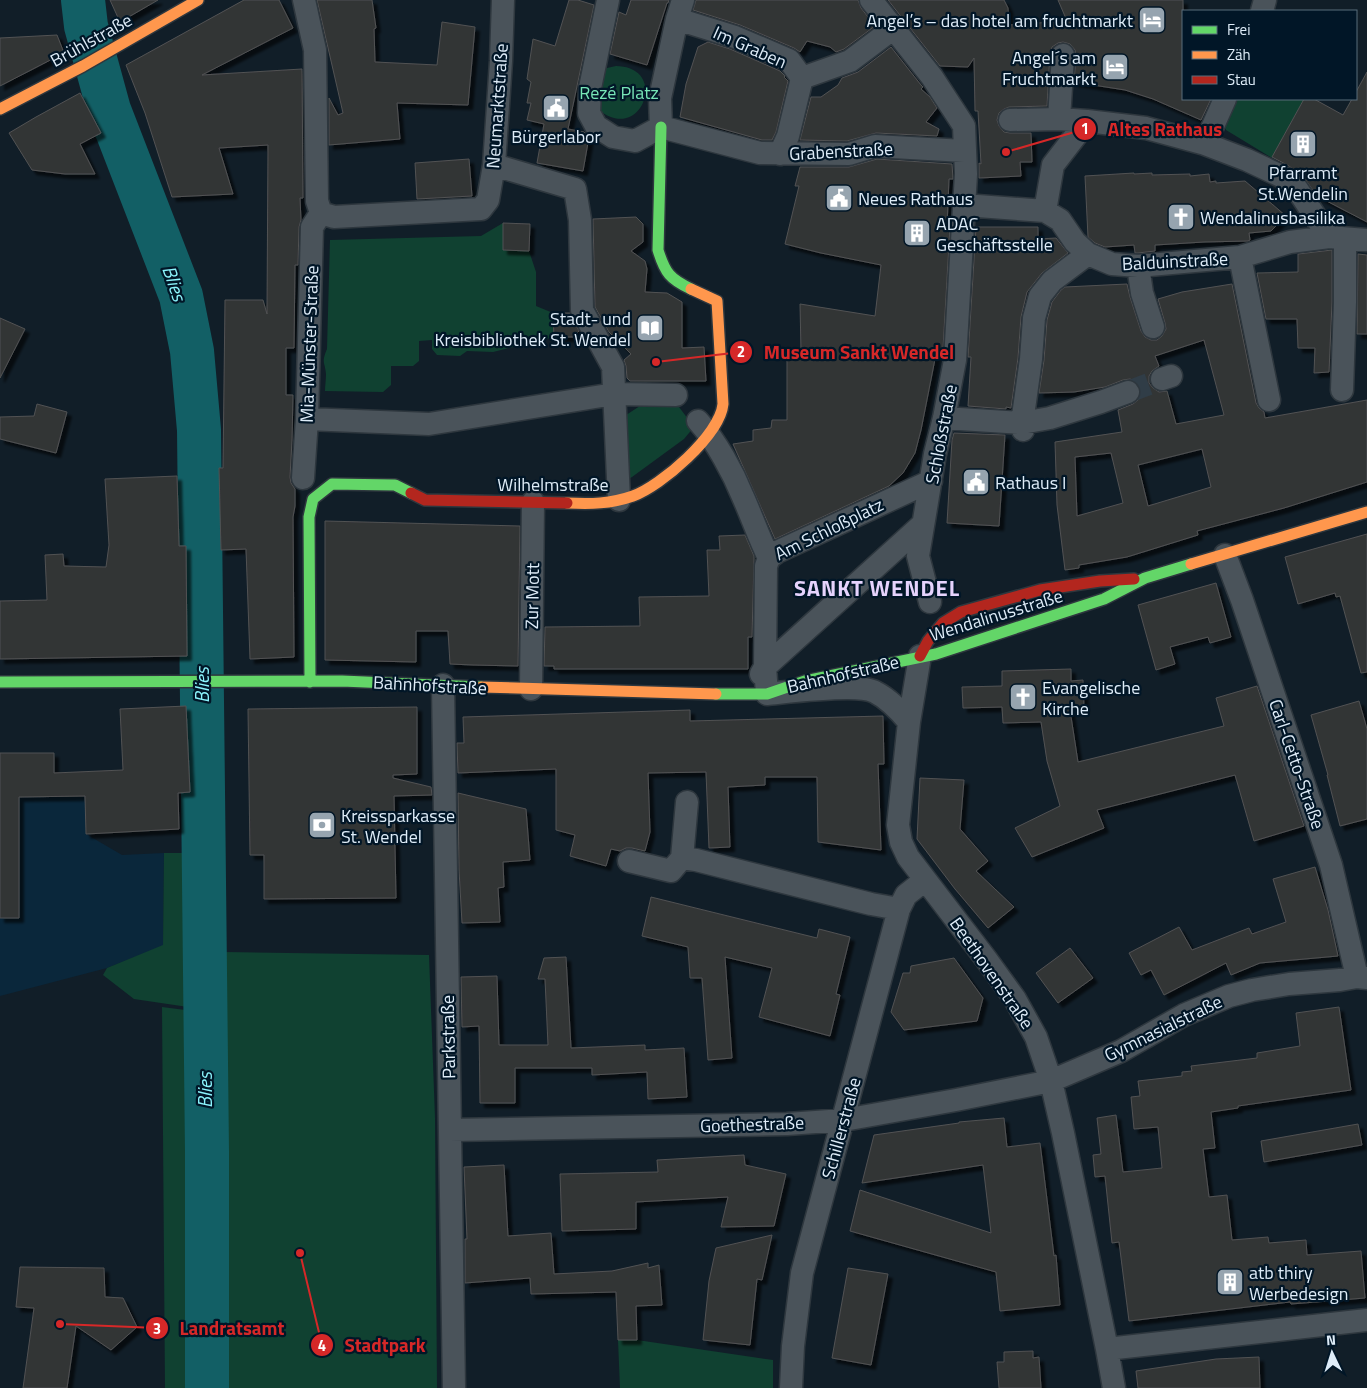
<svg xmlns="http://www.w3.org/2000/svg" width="1367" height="1388" viewBox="0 0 1367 1388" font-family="'Titillium Web',sans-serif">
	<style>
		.built { fill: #0a273b }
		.green { fill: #104131 }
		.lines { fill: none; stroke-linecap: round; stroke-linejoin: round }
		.river { stroke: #125f65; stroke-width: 44 }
		.building { fill: #333436; stroke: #515253; fill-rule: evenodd; filter: url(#shadow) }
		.street-tunnel { stroke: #303d47; stroke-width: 22; stroke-dasharray: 22 11; stroke-linecap: butt }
		.street-casing { stroke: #2e373e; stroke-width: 25 }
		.fast-casing { stroke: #2e373e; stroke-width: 14 }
		.slow-casing { stroke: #2e373e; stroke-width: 14 }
		.jam-casing { stroke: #2e373e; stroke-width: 14 }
		.street { stroke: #4a535a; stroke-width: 22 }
		.fast { stroke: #63d668; stroke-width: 11 }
		.slow { stroke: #ff974d; stroke-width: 11 }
		.jam { stroke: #b3261e; stroke-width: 11 }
		.labels { text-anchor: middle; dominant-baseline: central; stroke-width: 4.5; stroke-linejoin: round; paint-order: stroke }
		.poi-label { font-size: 18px; fill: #deecf8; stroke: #011627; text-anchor: start }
		.street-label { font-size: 18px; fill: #deecf8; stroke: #011627 }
		.park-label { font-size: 18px; fill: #78e6b7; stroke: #011627 }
		.water-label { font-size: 19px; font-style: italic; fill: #8cf5fd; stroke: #011627 }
		.district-label { font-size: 22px; font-weight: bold; letter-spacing: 1px; fill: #e6d3fd; stroke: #011627 }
		.leader { fill: none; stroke: #d62828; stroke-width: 2 }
		.callout-dot { fill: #d62828; stroke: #011627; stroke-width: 2 }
		.mark-label { font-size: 15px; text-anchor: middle; font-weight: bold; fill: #fff }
		.callout-label { font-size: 19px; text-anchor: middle; font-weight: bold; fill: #d62828; stroke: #011627; stroke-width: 4.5; stroke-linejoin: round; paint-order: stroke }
	</style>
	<defs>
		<filter id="shadow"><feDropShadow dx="4.5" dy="4.5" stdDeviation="1" flood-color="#0009"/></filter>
	</defs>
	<rect width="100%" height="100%" fill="#111e28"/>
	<path class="built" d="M19 797H85L86 834 122 855 164 853 163 946 107 968 0 996V918H19Z"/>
	<path class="green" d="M616 66C671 67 640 146 598 109L599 74 607 68Z
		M1233 99H1304L1272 158 1226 130 1224 124Z
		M503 223V250L529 251 536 272V306L553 313 554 337 493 352 467 351 460 356 437 355 432 349V340L419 341V361L413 366H391V385L383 392 325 391C325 386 326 380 326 374 325 362 321 363 327 349L330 240 481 236Z
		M646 402 676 403 694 427 684 439 632 477 621 483 620 419Z
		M164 853H204L205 1007H188L134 999 103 975 107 968 163 945Z
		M223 952 429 955 435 1118 437 1388H165L162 1007 224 1015Z
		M618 1340H637L773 1360V1388H620Z"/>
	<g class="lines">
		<path class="river" d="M83 0 86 26 109 110 181 296 192 351 199 430 207 1152V1388"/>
	</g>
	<path class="building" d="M110 0H158L120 22Z
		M244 0H279L293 28 202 75 302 69 303 198H300L301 220 299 227 298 265H295L294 348H286V395H293L292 440 290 477 291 483 295 489V506L293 517 294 657 250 659 246 549 221 550 219 468H223L225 300H263L267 314 268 145 219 148 233 194 172 197 145 113 126 65Z
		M317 0H372L376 28 374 29 375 62 437 65 442 22 475 27 468 105 397 103 400 139 329 145V98L338 115 343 113Z
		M569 0H578L594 5 568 129 584 132 589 137 583 171 537 163 544 124 527 120 531 103H527L531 82 527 79 533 39 555 46Z
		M631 0H669L668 3H667L647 65 610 54 619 12 626 15Z
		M696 0H858L861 8 875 26 844 49 836 52 830 47 807 41 800 52 794 48 740 25 693 10Z
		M888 0H1004L1008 8 1009 25 1067 21 1058 0H1183V99H1211L1201 120 1153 99 1125 90 1074 82 1076 56 1075 50 1070 44 1063 42 1058 43 1052 47 1050 54 1047 106 1009 107 1004 109 999 113 997 120 999 126 1004 132 1010 133H1031L1032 162H1020L1021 176 979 178V163L981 164 978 111H975L974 58 968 67 940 66Z
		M57 35 64 53 0 86V38Z
		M708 42 730 49 780 71 785 76 784 77 788 81 776 132 772 140H762L680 117 686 84 698 47Z
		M891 47 921 85 923 87 921 89 930 97 937 108 926 122 939 129 937 136 876 133 847 141 800 140 811 97H821L838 85 842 78 858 72Z
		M1367 72V222L1317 196 1305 179 1289 166 1272 157 1304 99H1314L1343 115 1352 99H1356V92Z
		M80 93 101 133 80 144 95 174H65L32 170 9 133 36 117Z
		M469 159 472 196 417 199 415 163Z
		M877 159 952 164 953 179H949L947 227H950L943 348 941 354H936L921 430 915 453 903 473 889 486 775 539 733 444 753 441V430L771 428 772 420H787V351H801L800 304 875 316 881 265 821 253 785 244 799 186H795L800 167H849Z
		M1134 173V174L1152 173V175L1190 174V176L1209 174 1210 182 1216 181V183L1245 181 1286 216 1271 231 1249 233 1250 240 1248 241 1204 242 1155 245V251L1138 253H1135L1134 245 1105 247 1095 243 1088 237 1085 176Z
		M636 217 643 224V242L631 251 645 261 647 269 645 292 667 293 682 302V348L704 347 706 381H630L627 378 626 366 624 360 631 354 609 332 595 307 593 219Z
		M503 223 530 224 529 251 503 250Z
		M976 227H1038V239L1056 238 1068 253 1042 273 1027 292 1021 317 1018 358 1011 408 1006 407V409L968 406 971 357H968Z
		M1332 250V302L1329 372 1314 373 1315 348H1298L1297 319H1266L1257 273 1298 272V254Z
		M1358 254 1367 255V334H1357Z
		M1127 284 1130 297 1141 331 1145 337 1151 340H1157L1162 336 1166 329 1165 323 1158 299 1182 292 1232 284 1256 403 1259 408 1264 412 1265 418 1367 400V482L1284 508 1197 531 1198 535 1127 557 1079 565V568L1065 570 1057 505 1055 442 1122 432 1118 410 1133 404 1138 400 1141 394 1140 387 1137 382 1130 379 1123 380 1105 387 1074 392 1039 393 1044 360 1047 320 1052 302 1061 290 1065 287ZM1204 340 1224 415 1176 424 1167 391 1159 392 1153 388 1149 383V376L1152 371 1159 366 1155 356ZM1202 449 1211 487 1148 506 1138 465ZM1111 453 1123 503 1077 516 1075 457Z
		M553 313H570L579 331 573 337H554Z
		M0 318 25 329 0 378Z
		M37 404 67 412 56 453 0 439V417L34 416Z
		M954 433 1005 435 999 526 947 523 952 440Z
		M177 476 179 546H186L187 656 0 659V601L47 600 45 555 63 554 64 566 106 567 109 545 105 479Z
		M325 521 520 526 518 666 473 665 450 664 448 631H416V662L325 660Z
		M1367 534V672L1361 673 1340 596 1336 597 1335 593 1298 604 1285 557Z
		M745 535 754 556V561L752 637H748V669H554V666H544L545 627 640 626 639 597 709 596 707 550H720L719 536Z
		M1216 583 1231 637 1210 643 1208 637 1170 647 1175 664 1156 670 1138 605Z
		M1071 669V681L1083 680 1084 709 1070 710 1078 762 1224 726 1216 698 1257 686 1304 826 1254 841 1235 775 1097 810 1104 828 1032 857 1015 828 1060 806 1047 761 1041 722 1003 723 1002 707 963 708 962 687 1002 686V671Z
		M1359 701 1367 729V819L1340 826 1327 775H1328L1311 715Z
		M186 706 190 792 178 793 179 829 86 834 85 796 19 797V918H0V753H54V773L123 770 120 709Z
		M417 707V774L393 775V778L431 787 432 795 394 796 396 898 264 899V855H250L248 709Z
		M690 710V721L883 716 884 764H878L881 850 818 842 817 777H765V785L728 787 730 847 709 848 706 772 648 773 650 832 645 851 632 848H626L620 851 611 849 606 866 570 856 575 835 556 830V769L458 773 457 743H464L463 717Z
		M920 778 964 780 960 829 988 861 976 871 1014 907 988 928 955 889 917 839Z
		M458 793 526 809 530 860 503 862 504 887 498 888 500 922 462 923 459 870Z
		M1315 867 1328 910 1338 956 1260 963 1231 975 1226 963 1164 995 1151 970 1141 975 1129 953 1179 927 1192 950 1249 928 1252 934 1286 922 1273 879Z
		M651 897 817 938 819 929 850 937 836 994 840 995 830 1036 759 1017 772 968 725 957 732 1058 708 1060 702 978H690L688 947 642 936Z
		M1070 948 1093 978 1058 1003 1036 973Z
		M566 957 571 1048 645 1045V1050L684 1048 687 1097 648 1099 647 1072 592 1075V1068H515V1103H480L479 1026 462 1027 461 977 497 976 499 1045H548L545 979H538L544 958Z
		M954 958 983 998 977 1021 904 1030 891 1012 903 973H910L911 966Z
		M1339 1007 1351 1090 1238 1106V1108L1211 1112 1215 1148 1203 1149 1209 1197 1227 1195 1232 1240 1268 1237 1269 1243 1306 1240 1307 1255 1361 1251 1365 1298 1291 1304 1290 1302 1129 1321 1119 1242 1112 1243 1105 1176 1095 1177 1093 1155 1101 1154 1097 1118 1116 1115 1123 1172 1162 1168 1158 1127 1134 1129 1131 1097 1140 1096 1138 1081 1182 1076V1072L1192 1071 1191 1066 1257 1058V1053L1300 1046 1296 1013Z
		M1004 1118 1007 1147 1040 1143 1054 1256 1056 1255 1060 1305 1000 1311 996 1272 850 1231 860 1190 991 1233 983 1165 862 1183 874 1135 959 1123V1122Z
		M1358 1124 1362 1145 1264 1162 1261 1141Z
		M744 1155 745 1165 786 1174 774 1226 721 1227 728 1197 636 1202V1229L562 1231 560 1174 658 1172 657 1160Z
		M504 1165 508 1236 551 1233 554 1274 612 1271 648 1263V1268L659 1265 662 1305 636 1306 637 1340H618L616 1292 531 1294 530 1278 465 1283V1239H467L464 1167Z
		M772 1235 762 1280 757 1279 750 1345 703 1340 709 1281 716 1248Z
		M20 1267 104 1268 105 1297 123 1298 137 1327 111 1350 76 1326 67 1388H23L34 1308 16 1307Z
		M848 1268 888 1274 871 1365 832 1358Z
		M1033 1351V1358L1039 1357 1041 1388H999L997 1362H1004V1352Z
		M1259 1357 1260 1388H1138L1136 1371 1216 1359Z"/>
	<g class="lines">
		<path class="street-tunnel" d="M1128 392 1162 379"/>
		<g class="street-casing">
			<path id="street" d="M304 0 315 50 317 201 321 213 334 217 481 209 488 200 494 165 501 61 503 0
				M608 0 590 88 589 113 596 126 613 137 635 141 661 127 760 153 849 154 875 146 964 151
				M871 0 932 77 964 126 966 174 955 360 944 418 935 454 918 556 930 602
				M1262 11 1265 0
				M677 19 735 37 789 60 802 78
				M802 78 850 61 894 28
				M1059 119 1063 55
				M1010 120 1059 119 1087 121 1146 128 1205 144 1247 160 1281 176 1297 189 1329 237
				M661 127 660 98 677 19 683 0
				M1205 144 1225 99
				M780 154 788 136 802 78
				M494 165 575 189 580 220 582 310 613 367 619 500
				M964 205 1045 211 1060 220 1075 242 1088 254 1112 264 1138 266 1240 257 1290 242 1329 237 1367 240
				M1045 211 1053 165 1087 121
				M1240 257 1269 400
				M1138 266 1142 293 1153 327
				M1162 379 1171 376
				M1342 390 1345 302V239
				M944 418 1022 423 1050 418 1101 402 1128 392
				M307 419 429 424 614 394 676 395
				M698 421C716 441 733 472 743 497 752 517 759 538 769 558
				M1023 430 1022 423 1031 359 1034 318 1040 296 1052 281 1088 254
				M303 478 307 419 312 227 321 213
				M1225 555 1242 600 1331 865 1357 977
				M920 656 909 722 898 825 901 842 908 857 986 959 1015 999 1036 1037 1051 1081 1063 1133 1107 1349 1114 1388
				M761 674 765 667 923 524
				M443 685 454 1388
				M531 689 533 502
				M909 722C899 710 889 699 875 692 858 683 789 692 767 694L765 667 766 566 769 558 777 552 931 481
				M687 802 682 858 696 860 871 904 899 909
				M629 861 671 871 682 858
				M450 1130 787 1124 844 1120 956 1100 1051 1081 1121 1051 1184 1015 1229 996 1252 990 1289 984 1340 980 1357 977 1367 978
				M1107 1349 1367 1320
				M791 1388 793 1346 802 1273 899 909 906 895 925 880"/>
		</g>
		<g class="fast-casing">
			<path id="fast" d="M661 127 658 250C665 273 670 279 691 289
				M0 682 342 681 481 687
				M310 682 309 517 313 499 332 484 395 485 411 493
				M716 694H767L805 681 936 654 1104 599 1145 578 1191 564"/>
		</g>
		<g class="slow-casing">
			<path id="slow" d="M0 109 83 66 198 0
				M567 503C591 504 610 504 633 496 661 486 720 435 723 404L717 301 691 289
				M1191 564 1367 512
				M481 687 716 694"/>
		</g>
		<g class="jam-casing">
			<path id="jam" d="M411 493 425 500 567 503
				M920 656 928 641 943 623 961 612 1040 590 1100 581 1134 579"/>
		</g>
		<use href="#street" class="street"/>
		<use href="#fast" class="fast"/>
		<use href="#slow" class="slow"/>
		<use href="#jam" class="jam"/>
	</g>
	<defs>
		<g id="hotel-square" transform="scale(1.4375)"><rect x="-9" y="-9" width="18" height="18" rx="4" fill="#96a4af" stroke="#011627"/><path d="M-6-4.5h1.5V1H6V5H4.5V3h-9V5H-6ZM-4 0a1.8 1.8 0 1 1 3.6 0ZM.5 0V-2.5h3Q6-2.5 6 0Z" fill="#fff"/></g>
		<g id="civic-square" transform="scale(1.4375)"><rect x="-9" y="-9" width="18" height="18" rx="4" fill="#96a4af" stroke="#011627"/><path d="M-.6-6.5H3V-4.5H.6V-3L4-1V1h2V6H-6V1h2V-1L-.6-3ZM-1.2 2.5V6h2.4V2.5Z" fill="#fff"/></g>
		<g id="building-square" transform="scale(1.4375)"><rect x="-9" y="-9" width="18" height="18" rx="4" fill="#96a4af" stroke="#011627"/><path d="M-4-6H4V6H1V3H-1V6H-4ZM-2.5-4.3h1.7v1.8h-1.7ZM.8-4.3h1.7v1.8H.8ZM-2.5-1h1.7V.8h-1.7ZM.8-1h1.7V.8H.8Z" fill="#fff"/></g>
		<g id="church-square" transform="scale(1.4375)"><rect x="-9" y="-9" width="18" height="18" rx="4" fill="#96a4af" stroke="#011627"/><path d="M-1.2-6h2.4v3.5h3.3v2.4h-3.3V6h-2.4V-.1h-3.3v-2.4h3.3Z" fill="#fff"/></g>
		<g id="library-square" transform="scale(1.4375)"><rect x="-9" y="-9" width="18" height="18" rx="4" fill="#96a4af" stroke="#011627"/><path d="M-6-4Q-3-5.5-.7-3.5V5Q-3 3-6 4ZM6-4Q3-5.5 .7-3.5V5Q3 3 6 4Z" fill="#fff"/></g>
		<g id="bank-square" transform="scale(1.4375)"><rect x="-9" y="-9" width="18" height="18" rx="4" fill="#96a4af" stroke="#011627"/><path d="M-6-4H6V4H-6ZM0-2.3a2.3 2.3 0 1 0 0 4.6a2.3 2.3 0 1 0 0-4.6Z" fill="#fff"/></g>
	</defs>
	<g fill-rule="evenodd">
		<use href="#hotel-square" x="1152" y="20"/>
		<use href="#hotel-square" x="1115" y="67"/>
		<use href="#civic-square" x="556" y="108"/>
		<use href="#building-square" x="1303" y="144"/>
		<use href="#civic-square" x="839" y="198"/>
		<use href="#church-square" x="1181" y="217"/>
		<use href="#building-square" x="917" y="233"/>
		<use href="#library-square" x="650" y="328"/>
		<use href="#civic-square" x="976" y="482"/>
		<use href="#church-square" x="1023" y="697"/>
		<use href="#bank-square" x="322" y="825"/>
		<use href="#building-square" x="1230" y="1282"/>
	</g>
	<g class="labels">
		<g class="poi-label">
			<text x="1133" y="20" text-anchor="end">Angel’s – das hotel am fruchtmarkt</text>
			<text x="1096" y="57" text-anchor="end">Angel´s am<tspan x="1096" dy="21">Fruchtmarkt</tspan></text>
			<text x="556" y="136" text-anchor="middle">Bürgerlabor</text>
			<text x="1303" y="172" text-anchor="middle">Pfarramt<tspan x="1303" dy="21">St.Wendelin</tspan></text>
			<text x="858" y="198">Neues Rathaus</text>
			<text x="1200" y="217">Wendalinusbasilika</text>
			<text x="936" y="223">ADAC<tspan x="936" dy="21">Geschäftsstelle</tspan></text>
			<text x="631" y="318" text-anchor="end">Stadt- und<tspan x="631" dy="21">Kreisbibliothek St. Wendel</tspan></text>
			<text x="995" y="482">Rathaus I</text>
			<text x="1042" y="687">Evangelische<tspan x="1042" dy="21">Kirche</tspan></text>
			<text x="341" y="815">Kreissparkasse<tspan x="341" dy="21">St. Wendel</tspan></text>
			<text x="1249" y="1272">atb thiry<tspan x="1249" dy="21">Werbedesign</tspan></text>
		</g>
		<g class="street-label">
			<text transform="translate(91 40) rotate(-29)">Brühlstraße</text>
			<text transform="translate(750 47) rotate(24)">Im Graben</text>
			<text transform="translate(497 106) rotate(-86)">Neumarktstraße</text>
			<text transform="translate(841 151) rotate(-3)">Grabenstraße</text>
			<text transform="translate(1175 261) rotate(-3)">Balduinstraße</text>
			<text transform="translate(309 344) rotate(-88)">Mia-Münster-Straße</text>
			<text transform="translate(941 434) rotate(-79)">Schloßstraße</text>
			<text x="553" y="484">Wilhelmstraße</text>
			<text transform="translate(829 529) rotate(-26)">Am Schloßplatz</text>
			<text transform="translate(532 596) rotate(-89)">Zur Mott</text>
			<text transform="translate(996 615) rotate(-17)">Wendalinusstraße</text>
			<text transform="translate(843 674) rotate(-13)">Bahnhofstraße</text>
			<text transform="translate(430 685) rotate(3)">Bahnhofstraße</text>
			<text transform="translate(1297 764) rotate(71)">Carl-Cetto-Straße</text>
			<text transform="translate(992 973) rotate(55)">Beethovenstraße</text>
			<text transform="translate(1163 1028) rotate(-26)">Gymnasialstraße</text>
			<text transform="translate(448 1037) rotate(-91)">Parkstraße</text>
			<text transform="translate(752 1124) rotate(-2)">Goethestraße</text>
			<text transform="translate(841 1128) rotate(-75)">Schillerstraße</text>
		</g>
		<g class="park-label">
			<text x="619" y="92">Rezé Platz</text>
		</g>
		<g class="water-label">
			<text transform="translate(175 283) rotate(71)">Blies</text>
			<text transform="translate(201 685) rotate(-90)">Blies</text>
			<text transform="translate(204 1090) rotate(-90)">Blies</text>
		</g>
		<g class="district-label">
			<text x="877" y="588">SANKT WENDEL</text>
		</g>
	</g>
	<path class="leader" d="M1006 152L1085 129M656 362L741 352M60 1324L157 1328M300 1253L322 1345"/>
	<g class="callout-dot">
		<circle cx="1006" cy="152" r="5"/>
		<circle cx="656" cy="362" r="5"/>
		<circle cx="60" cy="1324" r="5"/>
		<circle cx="300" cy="1253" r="5"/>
		<circle cx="1085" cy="129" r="12"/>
		<circle cx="741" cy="352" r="12"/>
		<circle cx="157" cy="1328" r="12"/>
		<circle cx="322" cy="1345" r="12"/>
	</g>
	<g class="mark-label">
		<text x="1085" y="134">1</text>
		<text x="741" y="357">2</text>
		<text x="157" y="1334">3</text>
		<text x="322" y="1351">4</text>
	</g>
	<g class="callout-label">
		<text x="1165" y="136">Altes Rathaus</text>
		<text x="859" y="359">Museum Sankt Wendel</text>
		<text x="232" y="1335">Landratsamt</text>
		<text x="385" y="1352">Stadtpark</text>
	</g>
	<rect x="1182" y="10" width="175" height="90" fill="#011627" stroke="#596c7b"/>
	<rect x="1192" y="26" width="25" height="8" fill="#63d668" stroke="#596c7b"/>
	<text x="1227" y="35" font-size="15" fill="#deecf8">Frei</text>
	<rect x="1192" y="51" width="25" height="8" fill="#ff974d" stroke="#596c7b"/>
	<text x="1227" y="60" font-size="15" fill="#deecf8">Zäh</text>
	<rect x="1192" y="76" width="25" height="8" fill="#b3261e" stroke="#596c7b"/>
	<text x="1227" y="85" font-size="15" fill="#deecf8">Stau</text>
	<g transform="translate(1332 1353) rotate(356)" stroke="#011627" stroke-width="4" paint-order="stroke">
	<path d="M0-4L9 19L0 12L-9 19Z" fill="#deecf8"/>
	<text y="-8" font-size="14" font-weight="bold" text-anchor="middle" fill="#deecf8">N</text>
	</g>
</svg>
